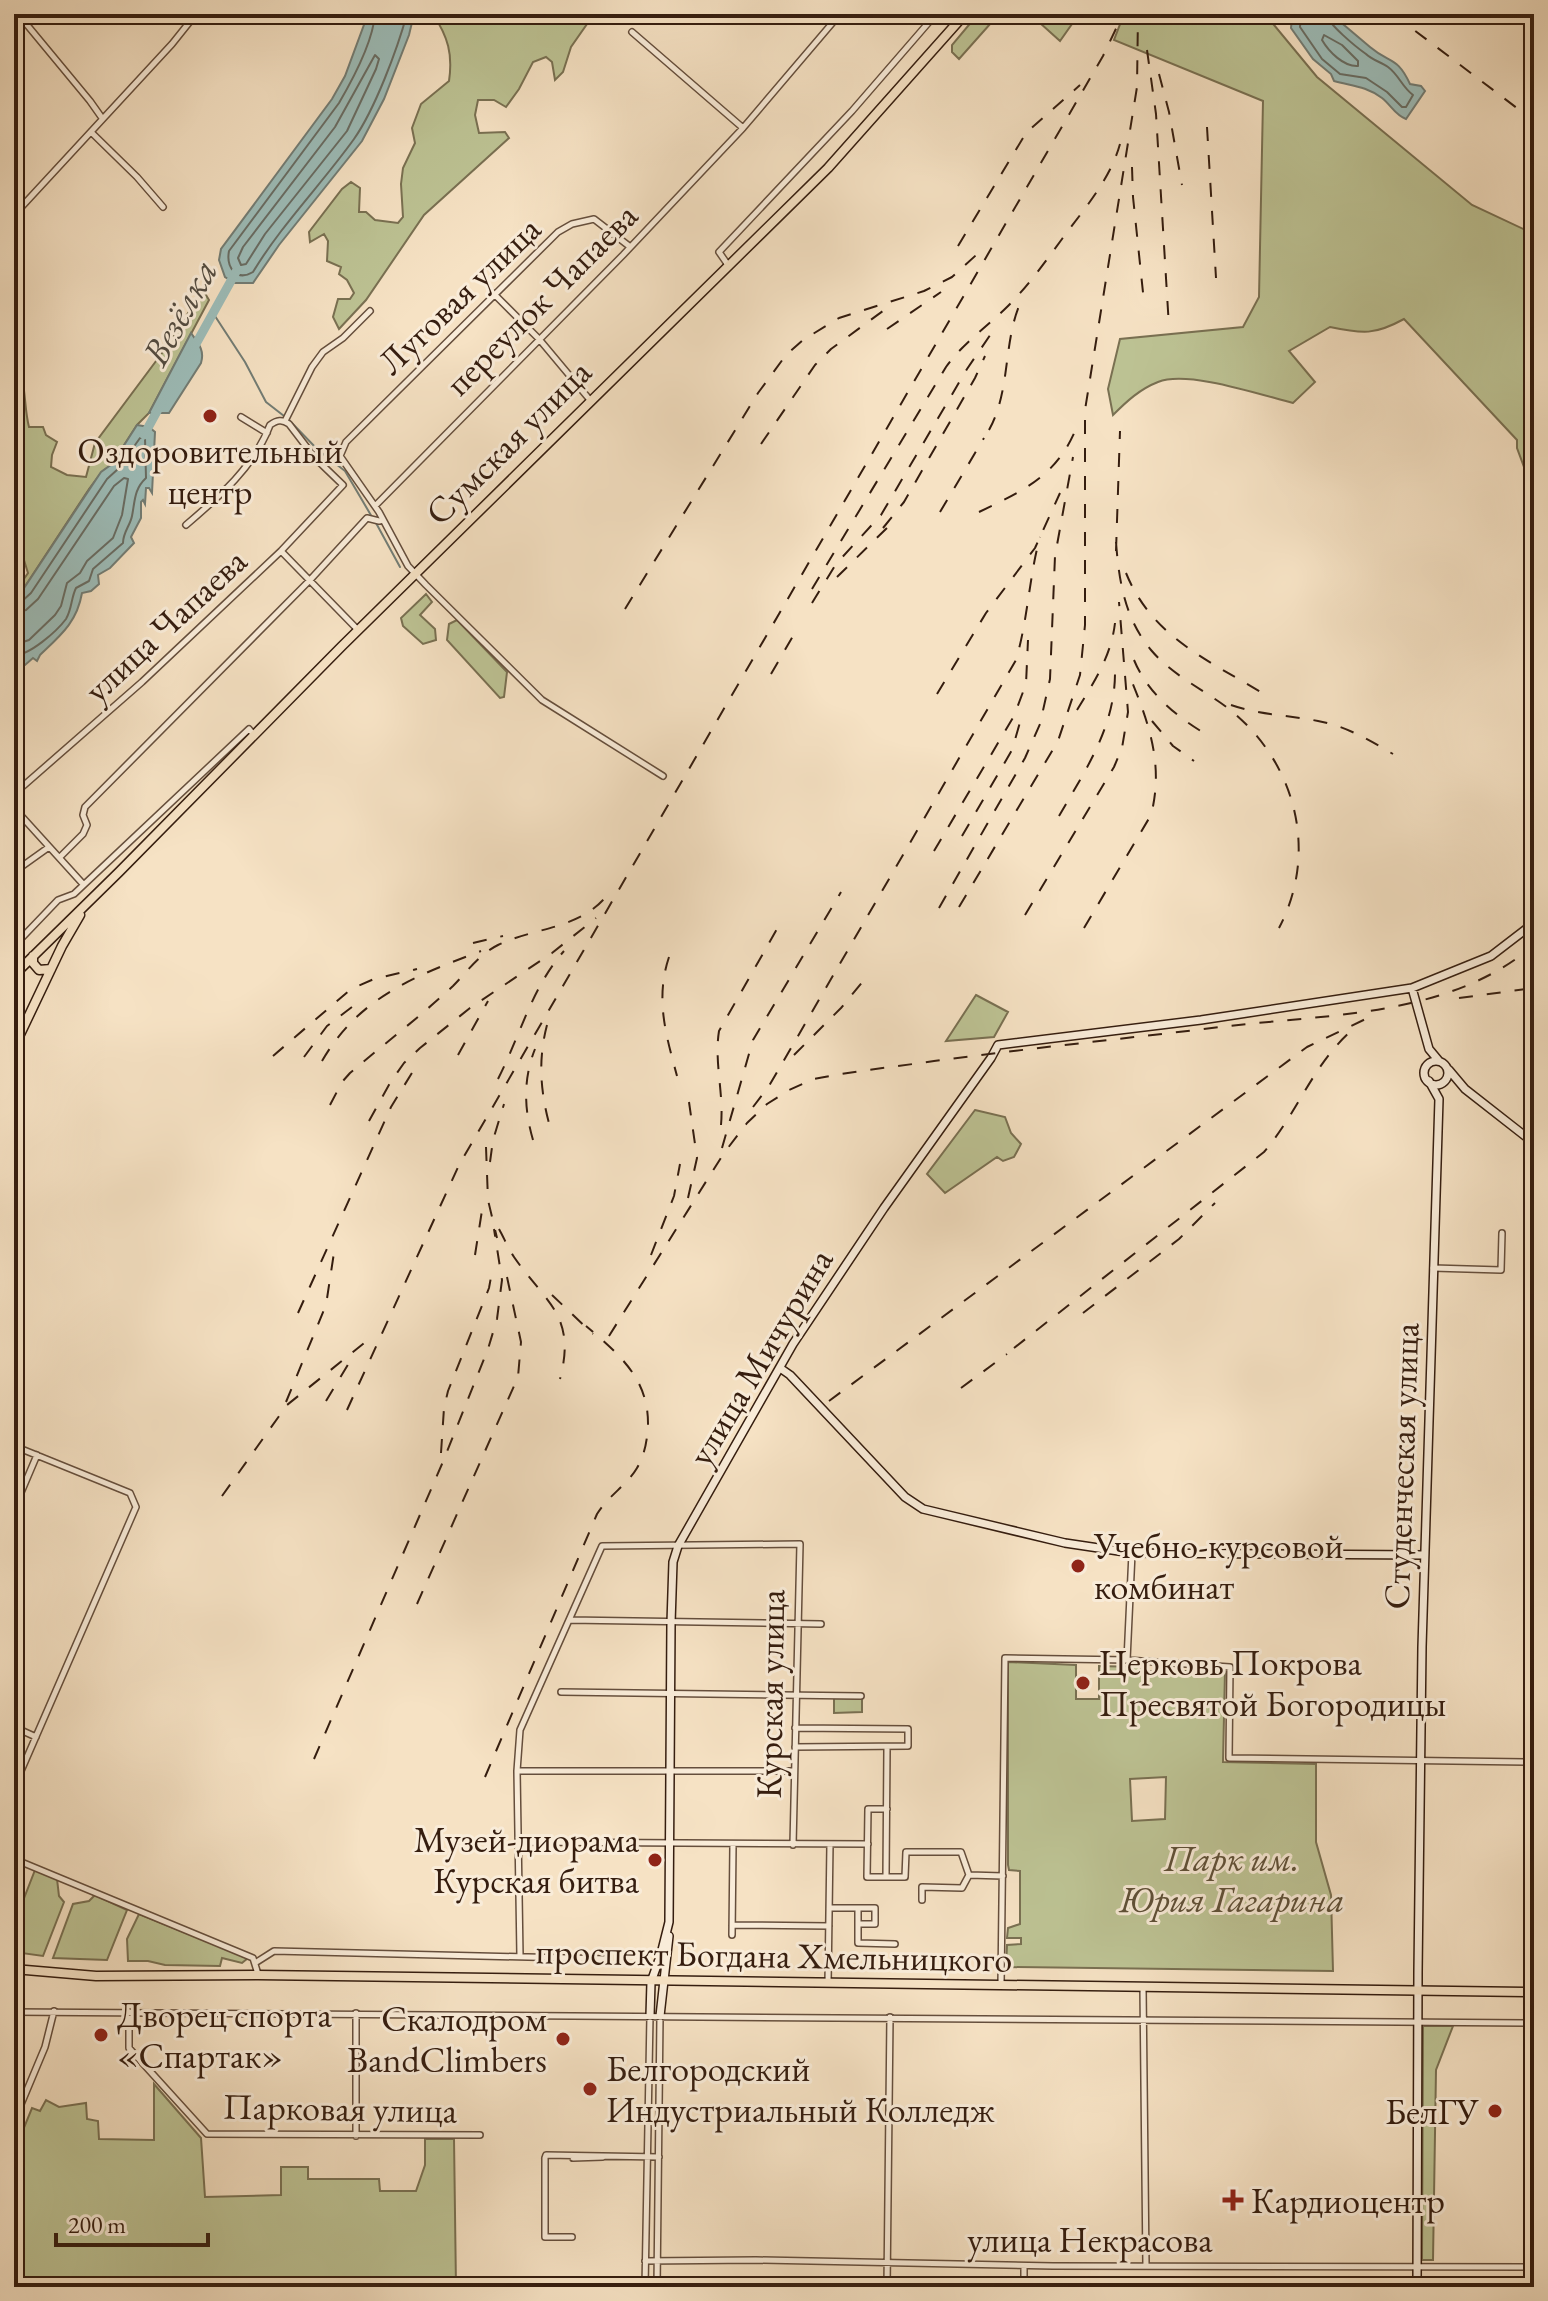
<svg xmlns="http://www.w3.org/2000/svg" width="1548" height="2301" viewBox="0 0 1548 2301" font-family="'EB Garamond',serif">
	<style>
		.green { fill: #bdc394; stroke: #797052; stroke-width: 2; fill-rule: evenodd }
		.water { fill: #9dbdb9; stroke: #737d75; stroke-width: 2 }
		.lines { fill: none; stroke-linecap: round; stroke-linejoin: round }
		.shore { stroke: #696d64; stroke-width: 2 }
		.stream { stroke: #737d75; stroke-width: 2 }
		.river { stroke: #9dbdb9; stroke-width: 9 }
		.street-casing { stroke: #654e3c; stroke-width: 8 }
		.secondary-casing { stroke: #351d0f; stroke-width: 10 }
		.primary-casing { stroke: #351d0f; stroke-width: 11 }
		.street { stroke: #f9ecd9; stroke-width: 5 }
		.secondary { stroke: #f9ecd9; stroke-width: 7 }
		.primary { stroke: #f6e2c4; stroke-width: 8 }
		.rail { stroke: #351d0f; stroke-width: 2; stroke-dasharray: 14 14; stroke-linecap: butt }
		.poi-dot { fill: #8f2418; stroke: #f9ecd9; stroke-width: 3 }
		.labels { text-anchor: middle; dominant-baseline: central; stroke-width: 6; stroke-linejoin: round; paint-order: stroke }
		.street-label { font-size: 36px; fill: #351d0f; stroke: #f9ecd9 }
		.poi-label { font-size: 36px; fill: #351d0f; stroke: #f9ecd9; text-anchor: start }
		.park-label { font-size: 36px; font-style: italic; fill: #5e4f37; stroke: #f9ecd9 }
		.water-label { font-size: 38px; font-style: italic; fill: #544d42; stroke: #f9ecd9 }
	</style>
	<rect width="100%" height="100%" fill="#f6e2c4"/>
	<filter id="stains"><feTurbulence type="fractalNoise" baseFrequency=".0025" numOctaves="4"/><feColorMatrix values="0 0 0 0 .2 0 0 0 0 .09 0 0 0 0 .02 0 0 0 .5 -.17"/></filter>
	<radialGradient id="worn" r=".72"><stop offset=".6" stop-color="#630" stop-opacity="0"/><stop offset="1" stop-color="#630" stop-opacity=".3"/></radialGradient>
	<path class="green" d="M433 14H594L571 47 563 72 555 80 552 62 546 57 533 62 519 89 506 107 494 100H478L475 115 479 133 505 132 509 138 424 215 366 300 339 329 333 317 338 299H350L354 293 347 280 339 274 341 267 327 261 328 241 324 234 310 242 309 232 342 189 351 182 360 188 359 212H366L375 220 398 223 403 217 401 184 403 168 415 143 412 128 421 104 449 81C453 54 448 37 433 14Z
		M978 14H999L959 59 952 52V45Z
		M1030 14H1079L1060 41Z
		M1124 14H1265L1317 77 1472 205 1534 234V485L1531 486 1517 448V440L1404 319C1375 335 1363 334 1330 327L1289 351 1315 382 1293 403C1261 395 1188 370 1158 382 1140 389 1127 401 1113 415L1108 389 1120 339 1243 327 1259 297 1263 101 1114 40Z
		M203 290 209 300 149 413 137 425 112 464 101 473 89 489 24 588 21 583 28 573 14 528V359C27 377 23 404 29 427H43L46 435 57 442 52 455 51 467 67 475 86 477 95 443 165 349Z
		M426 594 432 602 420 615 435 629 436 640 423 644 403 626 401 618Z
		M457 620 507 672 504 697 500 698 447 640 449 624Z
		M976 995 1008 1012 994 1037 946 1041Z
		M975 1110 1005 1117 1011 1133 1021 1144 1014 1157 1003 1161 997 1157 945 1193 927 1174Z
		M1008 1662 1076 1665V1699H1099V1666L1140 1667 1142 1671H1225L1223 1762 1316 1764V1842L1331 1895 1333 1971 1006 1967 1007 1945 1021 1944V1938H1007L1008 1928 1020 1924V1871L1009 1870 1008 1865ZM1166 1777 1165 1819 1132 1821 1130 1779Z
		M834 1698 862 1699V1712L834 1713Z
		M35 1870 57 1879 59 1896 64 1902 43 1956 14 1952V1914L19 1911Z
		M95 1895 127 1910 107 1960 53 1958 73 1904 89 1901Z
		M139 1914 248 1958 242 1963 222 1958 220 1966 165 1965 148 1961H128L127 1939Z
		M1423 2026H1453L1436 2070 1433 2260H1422Z
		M154 2084 201 2138 205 2197 281 2195V2167H308V2179H379L380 2191H416L425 2165V2139H454L456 2287H14V2152L32 2108 40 2111 46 2100 59 2107 86 2103 87 2119 98 2121 99 2139 154 2140Z"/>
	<path class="water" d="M368 14H414L409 35 384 99 362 141 279 245 253 283H235L225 277 219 260 221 249 332 99 345 76Z
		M1297 14H1331C1344 25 1357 36 1370 47 1390 64 1397 56 1410 84L1421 86 1425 91 1406 119C1395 115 1391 105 1382 98 1366 86 1352 86 1334 81L1331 74 1313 59 1291 28 1292 18Z
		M191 333C198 343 205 350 201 363L169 413H149Z
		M137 425 149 427 155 432 152 493 149 488H146L145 504 143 500 141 502V518L131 537 134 543 110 568 98 575 99 584 91 591 82 593C77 622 61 635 40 655L37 661 33 658 25 665 15 663 14 598 24 588 101 472 112 464Z"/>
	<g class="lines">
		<path class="shore" d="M375 14C373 42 353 79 339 103L229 251C226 267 236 282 253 272 282 224 321 185 354 139 375 109 397 50 407 14
			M1301 14 1300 27 1322 59 1340 74 1366 78 1387 92 1402 107H1406L1413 95C1402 87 1399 75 1388 67 1381 62 1372 60 1366 54 1356 47 1328 24 1326 14
			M1324 35 1342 45 1358 61V66C1344 67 1329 52 1322 40Z
			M375 55 379 59 376 69 347 131 265 234 246 264 241 265 238 258 243 247 335 127Z
			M14 603 21 602 31 593 107 479 118 469 140 438H145L146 478C134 489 135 501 132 516 130 526 123 532 123 543L93 569 89 581 76 588C71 598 72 609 66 619 57 631 29 656 14 655
			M14 613 26 610 38 599 114 486 124 478 128 479 122 515 113 538 87 561 80 573 67 583 61 606 55 615 29 640 14 645"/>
		<path class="stream" d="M213 313 245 362 266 402 284 416
			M289 420 318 450 345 471 372 517
			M376 523 400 567"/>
		<path class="river" d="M192 351 237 270
			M144 435 162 402"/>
		<g class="street-casing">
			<path id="street" d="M18 14 90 101 102 118
				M632 32 743 128 840 14
				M91 132 137 177 163 207
				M14 215 172 44 196 14
				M629 246 594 219 572 224 558 232 346 442 340 456 379 512 408 566 426 585 542 700 663 776
				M728 265 719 252 852 111 936 14
				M494 294 539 339 590 400
				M241 417 267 433
				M285 421 312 367 323 352 343 338 370 311
				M375 506 623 255 743 128
				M186 525C220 496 254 467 270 425 277 420 282 419 289 424L315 458 343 485
				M281 551 358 630
				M14 794 142 682 281 551 343 485
				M14 808 83 884
				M60 857 83 834 87 825 83 815 85 807 310 580 367 518 379 521 383 520
				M14 872 49 847
				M14 946 58 900 74 894 249 729 254 735
				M1433 1268 1501 1270 1502 1233
				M14 1446 130 1493 136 1507 14 1787
				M14 1509 37 1455
				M569 1620 821 1624
				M1127 1660 1132 1553
				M561 1692 861 1696
				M14 1727 36 1737
				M795 1747 908 1746V1729L795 1728
				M517 1771H794
				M887 1809H868L867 1877H905L906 1852H961L969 1875 1003 1876
				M518 1842 868 1844
				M14 1859 253 1958 258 1974
				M886 1877 887 1748
				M922 1900V1887L962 1888 969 1875
				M829 1908H875V1924H858V1943L895 1944
				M858 1924V1908
				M732 1925 829 1926
				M732 1935 733 1845
				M520 1956 517 1771 520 1730 602 1546 800 1544 793 1845
				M255 1963 274 1951 608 1959
				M828 1983 830 1844
				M1001 1984 1005 1658 1127 1660 1230 1667 1229 1758 1534 1762
				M1143 1988 1146 2265
				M14 2012 1534 2023
				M129 2012V2048L207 2134 480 2135
				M14 2121 45 2047 54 2011
				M356 2136V2013
				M545 2158 546 2155 659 2157
				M545 2158V2237H572
				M573 2158 603 2157
				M645 2261 756 2260 1053 2266 1534 2267
				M1024 2266V2287
				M645 2287 650 2016
				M657 2287 660 2016
				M887 2287 890 2017"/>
		</g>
		<g class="secondary-casing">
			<path id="secondary" d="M1412 988 1429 1049 1439 1061
				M1424 1073a12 12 0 1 1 24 0a12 12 0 1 1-24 0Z
				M1449 1070 1465 1089 1534 1143
				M780 1368 790 1375 905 1497 923 1509 1065 1543 1132 1553 1424 1555
				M650 2016 651 1982 661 1954 669 1922 671 1623 673 1562 678 1546 793 1344 884 1208 991 1058 998 1045 1201 1020 1412 988 1491 956 1534 923
				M660 2016 669 1936
				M1417 2287 1418 1972 1422 1647 1439 1099 1429 1081"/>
		</g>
		<g class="primary-casing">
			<path id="primary" d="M33 956V963L39 970 51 969
				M14 975 119 872 342 646 828 168 965 14
				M14 1047 62 946 80 915
				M14 1969 96 1976 258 1975 1534 1992"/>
		</g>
		<use href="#street" class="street"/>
		<use href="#secondary" class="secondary"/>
		<use href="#primary" class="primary"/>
		<path class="rail" d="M1393 14 1534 121
			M1147 50 1156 114 1169 327
			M1159 74 1169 112 1182 185
			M1207 127 1216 278
			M1132 167 1133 197 1144 302
			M958 246 1026 133 1080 85
			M887 329 941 292
			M989 430C1012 388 1002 339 1023 297
			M761 444 815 365 831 349 887 308
			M940 512 984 438
			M979 512C1027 489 1060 474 1079 421
			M883 528 904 502 975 378 985 356
			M1116 542C1119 582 1125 619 1151 650 1173 676 1203 689 1229 709 1296 762 1319 852 1279 928
			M1116 551 1120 431
			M1126 573C1152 637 1208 660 1264 694
			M837 577 894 521
			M812 589 946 367C963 343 987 327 1008 306 1028 286 1045 262 1062 239 1084 209 1110 180 1120 144
			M812 603 836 564 881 515 967 369 997 325
			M625 609 758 393 786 355 803 340 839 318 924 291 952 277 985 247
			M1134 660C1148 694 1178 718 1209 736
			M771 674 797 629
			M937 694 986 613 1035 548 1060 493
			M1231 705C1260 715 1288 715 1318 721 1346 726 1369 740 1393 754
			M1077 710C1094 682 1111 657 1115 623
			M1152 721 1173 746 1194 761
			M1059 816C1085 771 1115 727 1115 673
			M962 836 1012 750 1023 712
			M934 851 1014 716 1026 684 1028 640
			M959 907 1058 741 1080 675 1085 625V410L1137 87 1138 14
			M939 908 1025 758 1040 724 1050 679 1055 556 1073 457
			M1025 915 1114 767 1122 748 1128 712 1119 602
			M1084 928 1151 815C1164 765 1149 723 1130 677
			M473 943 503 936
			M669 957C655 999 666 1035 677 1076
			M1459 998 1534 988
			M547 1025C537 1063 541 1097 552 1134
			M458 1055 488 1001
			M794 1055 841 1008 869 974
			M273 1056 351 989 374 979 417 969
			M304 1057 327 1026 361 1000
			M322 1061C359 997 415 976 481 951
			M498 1079C520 1036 532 987 564 951
			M330 1105 342 1082 350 1073C384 1044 421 1016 453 986 468 971 478 955 498 945 537 926 584 930 611 890
			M753 1107 769 1086 1016 660C1028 619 1029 577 1040 537
			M369 1121 390 1083 404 1063 420 1048 470 1008 552 953 596 918
			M721 1125C724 1094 714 1062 719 1031L777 929
			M533 1140C524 1109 523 1079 535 1049
			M486 1147 488 1200 497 1238
			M722 1148 753 1040 841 892
			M490 1162 493 1140 504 1104
			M688 1198 697 1158 689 1102
			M499 1229C504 1238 508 1248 514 1257 545 1302 577 1315 560 1379
			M475 1255 483 1204
			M651 1255 674 1196 680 1164
			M552 1295 593 1334
			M298 1313 391 1107 418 1063
			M1083 1313 1179 1239 1215 1203
			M609 1336 724 1153 747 1123 767 1104 789 1090 814 1079C853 1071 894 1067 934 1061 1032 1048 1130 1038 1229 1026 1332 1014 1451 1016 1534 945
			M1014 1348 1264 1152C1298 1112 1312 1066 1351 1031
			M961 1388 1007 1354
			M326 1401 349 1363
			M829 1401 1307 1047 1374 1015
			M286 1402 326 1305 335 1246
			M347 1410 459 1165 1103 56 1123 14
			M441 1453 444 1408 448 1391 489 1288 493 1266
			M222 1496 287 1405 373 1336
			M417 1604 518 1377 521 1342 507 1277
			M314 1759 442 1464 488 1349 497 1319 502 1280 494 1229
			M485 1777 597 1514C608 1496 627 1485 637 1468 645 1454 647 1441 648 1426 649 1379 620 1355 586 1326"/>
	</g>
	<g class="poi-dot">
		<circle cx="210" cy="416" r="8"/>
		<circle cx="1078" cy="1566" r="8"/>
		<circle cx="1083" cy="1683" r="8"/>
		<circle cx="655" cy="1860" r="8"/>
		<circle cx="101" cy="2035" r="8"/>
		<circle cx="563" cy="2039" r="8"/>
		<circle cx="590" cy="2089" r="8"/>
		<circle cx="1495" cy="2111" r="8"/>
		<path d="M1229 2188h8v8h8v8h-8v8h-8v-8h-8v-8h8z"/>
	</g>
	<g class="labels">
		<g class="street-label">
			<text transform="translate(459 295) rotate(-44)">Луговая улица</text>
			<text transform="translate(541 299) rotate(-45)">переулок Чапаева</text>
			<text transform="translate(508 442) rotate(-45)">Сумская улица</text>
			<text transform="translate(165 625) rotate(-43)">улица Чапаева</text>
			<text transform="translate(760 1357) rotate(-59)">улица Мичурина</text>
			<text transform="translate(1401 1466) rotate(-88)">Студенческая улица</text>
			<text transform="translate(770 1694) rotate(-89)">Курская улица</text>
			<text transform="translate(774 1955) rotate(1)">проспект Богдана Хмельницкого</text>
			<text transform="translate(340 2108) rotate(1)">Парковая улица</text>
			<text x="1090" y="2239">улица Некрасова</text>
		</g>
		<g class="poi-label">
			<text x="210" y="450" text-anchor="middle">Оздоровительный<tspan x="210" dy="41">центр</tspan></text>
			<text x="1094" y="1545">Учебно-курсовой<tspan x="1094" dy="41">комбинат</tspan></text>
			<text x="1099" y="1662">Церковь Покрова<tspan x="1099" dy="41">Пресвятой Богородицы</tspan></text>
			<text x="639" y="1839" text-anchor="end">Музей-диорама<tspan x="639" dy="41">Курская битва</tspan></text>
			<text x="117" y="2014">Дворец спорта<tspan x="117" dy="41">«Спартак»</tspan></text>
			<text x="547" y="2018" text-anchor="end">Cкалодром<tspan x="547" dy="41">BandClimbers</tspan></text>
			<text x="606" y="2068">Белгородский<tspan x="606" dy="41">Индустриальный Колледж</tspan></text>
			<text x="1479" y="2111" text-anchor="end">БелГУ</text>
			<text x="1251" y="2200">Кардиоцентр</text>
		</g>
		<g class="park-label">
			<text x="1232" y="1858">Парк им.<tspan x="1232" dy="41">Юрия Гагарина</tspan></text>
		</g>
		<g class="water-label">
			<text transform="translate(179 312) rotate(-61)">Везёлка</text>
		</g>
	</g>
	<rect width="1548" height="2301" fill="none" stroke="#f6e2c4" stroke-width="48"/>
	<rect x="16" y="16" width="1516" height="2269" fill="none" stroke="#351d0f" stroke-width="4"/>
	<rect x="24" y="24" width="1500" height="2253" fill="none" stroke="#351d0f" stroke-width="2"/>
	<path d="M56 2233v12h152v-12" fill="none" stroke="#351d0f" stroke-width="4"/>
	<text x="68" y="2233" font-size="24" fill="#351d0f" stroke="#f9ecd9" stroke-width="6" paint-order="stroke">200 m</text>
	<rect width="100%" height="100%" filter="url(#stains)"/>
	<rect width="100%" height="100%" fill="url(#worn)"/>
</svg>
